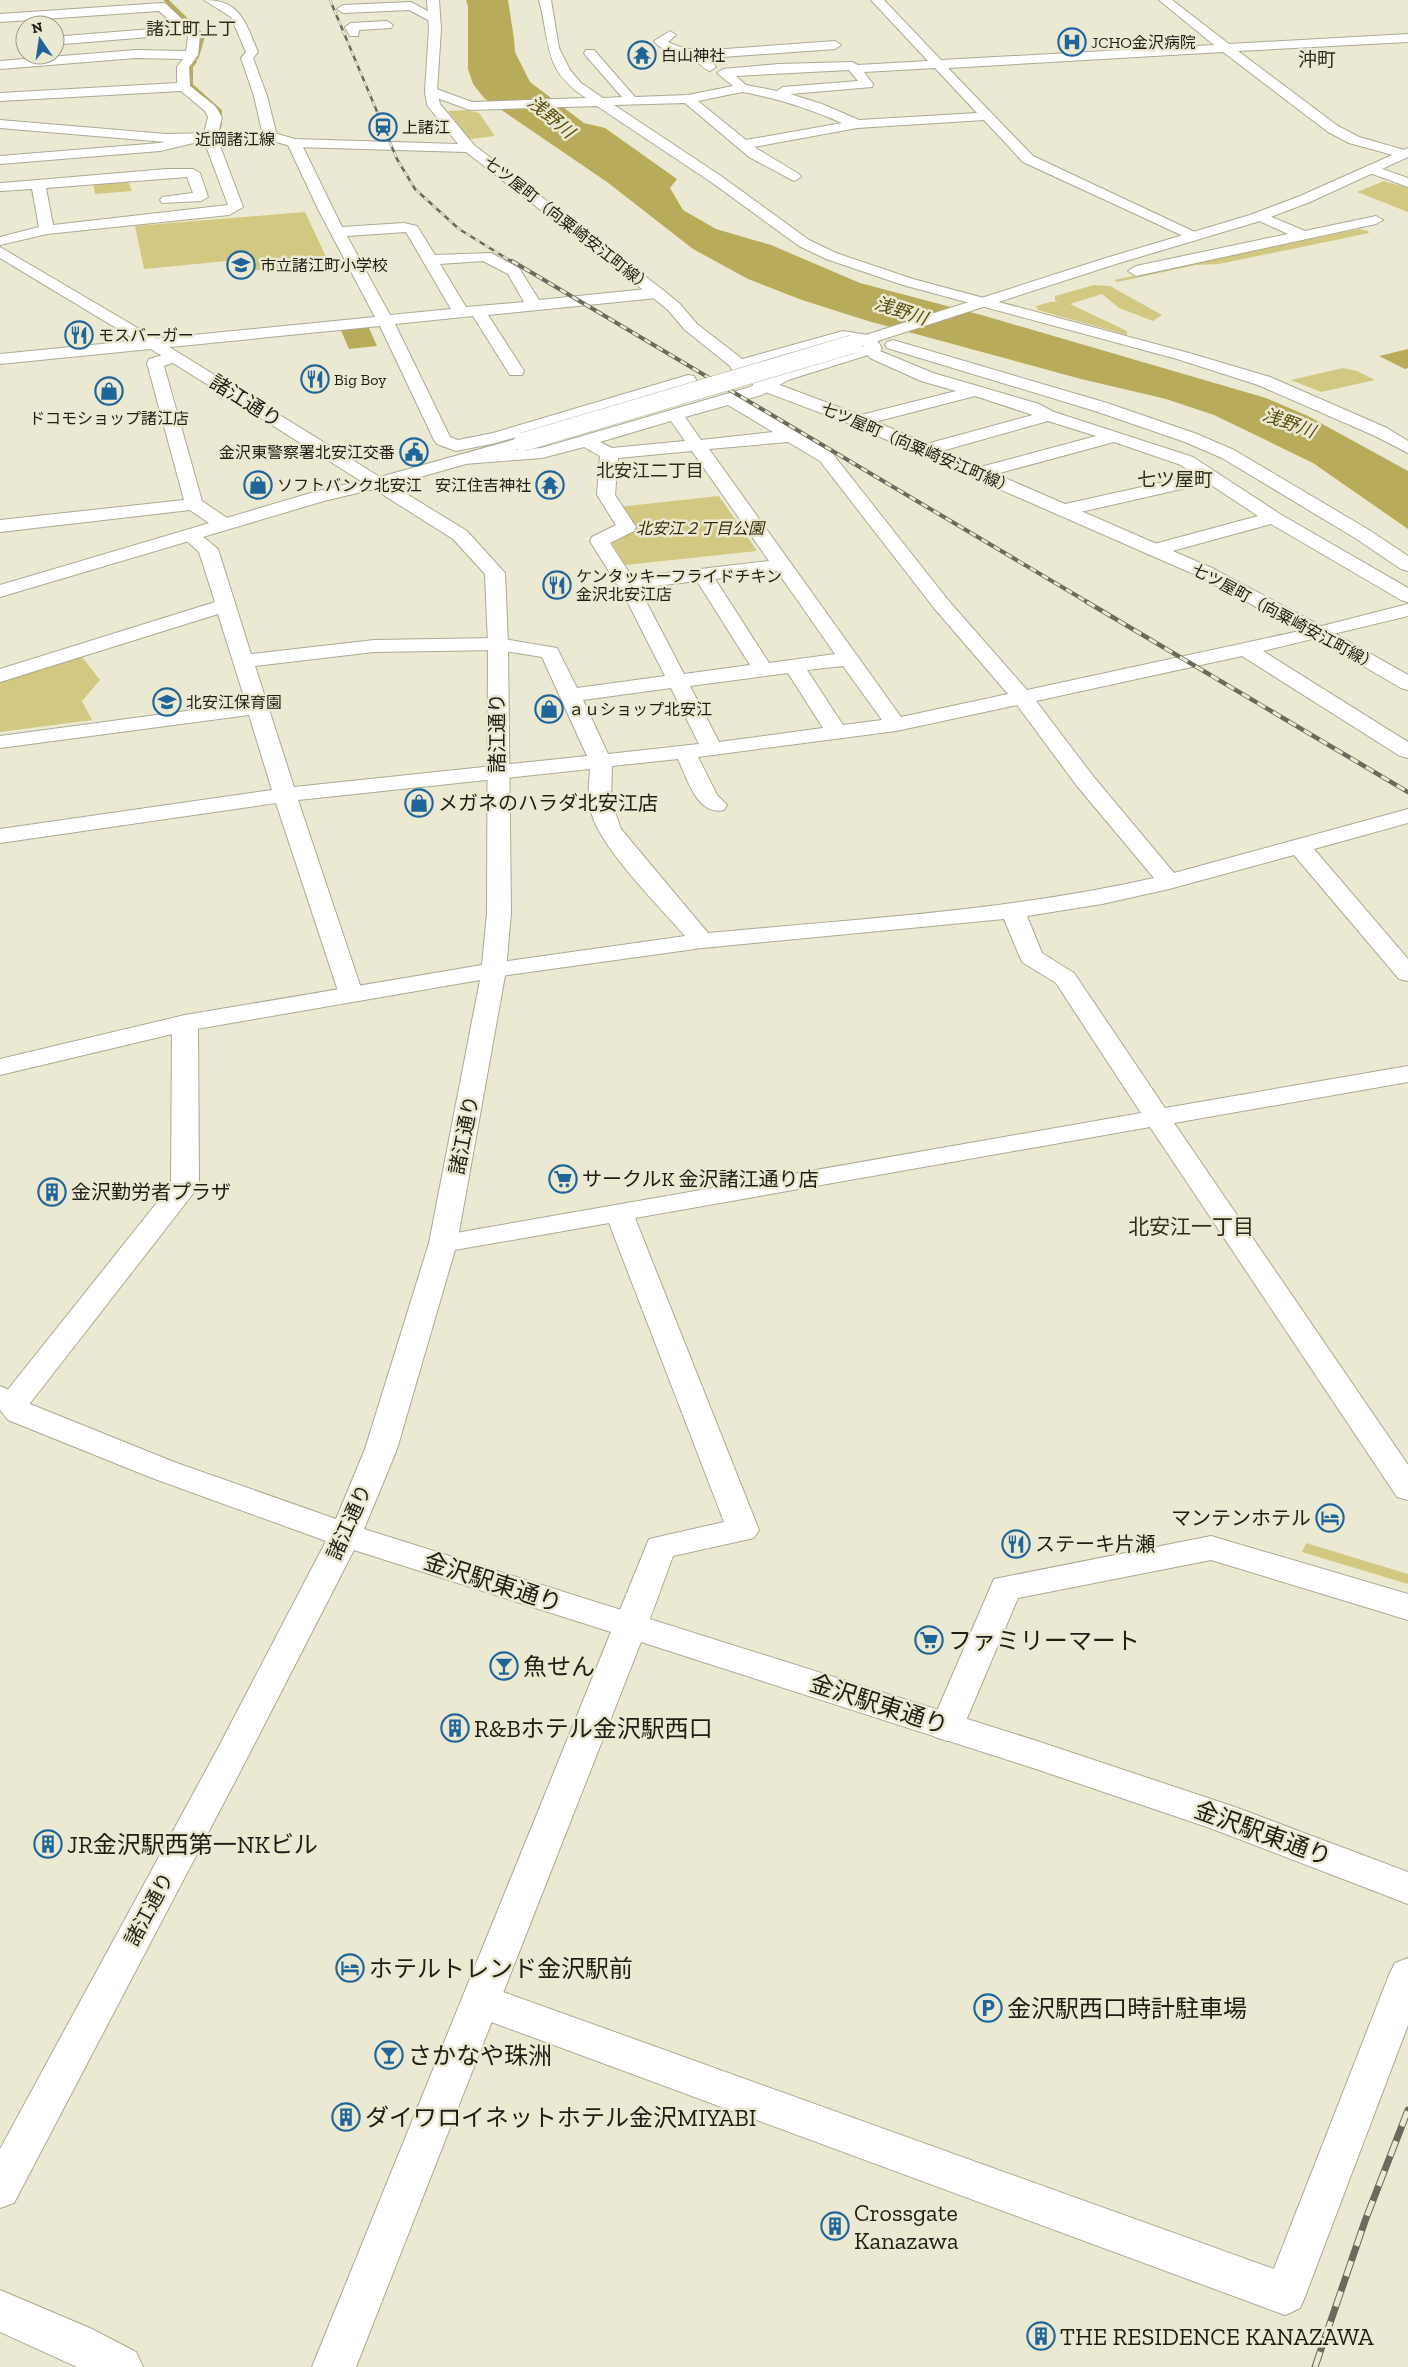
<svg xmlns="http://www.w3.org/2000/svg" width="1408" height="2367" viewBox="0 0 1408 2367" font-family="'Zilla Slab','Noto Sans JP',serif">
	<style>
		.green { fill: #d3c882 }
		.water { fill: #b8ac5b }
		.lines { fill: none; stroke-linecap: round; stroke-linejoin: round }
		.stream { stroke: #b8ac5b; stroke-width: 4 }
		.street-casing { stroke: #aca993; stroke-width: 2 }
		.secondary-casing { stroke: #aca993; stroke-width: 2 }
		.street { fill: #fff; fill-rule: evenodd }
		.secondary { fill: #fff; fill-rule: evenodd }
		.rail-far3-casing { stroke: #6c6a5c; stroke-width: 2.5 }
		.rail-far2-casing { stroke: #6c6a5c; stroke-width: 4 }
		.rail-far1-casing { stroke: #6c6a5c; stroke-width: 4.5 }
		.rail-casing { stroke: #6c6a5c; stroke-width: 7 }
		.rail-far3 { stroke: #ece9d2; stroke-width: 2; stroke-dasharray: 5.5; stroke-linecap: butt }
		.rail-far2 { stroke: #ece9d2; stroke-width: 2.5; stroke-dasharray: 7; stroke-linecap: butt }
		.rail-far1 { stroke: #ece9d2; stroke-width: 3; stroke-dasharray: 9; stroke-linecap: butt }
		.rail { stroke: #ece9d2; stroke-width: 5; stroke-dasharray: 16; stroke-linecap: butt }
		.secondary-bridge-casing { stroke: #aca993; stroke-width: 19; stroke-linecap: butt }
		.secondary-bridge { stroke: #fff; stroke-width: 18 }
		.labels { text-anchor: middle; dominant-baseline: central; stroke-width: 5; stroke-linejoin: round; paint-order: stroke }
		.far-poi-label { font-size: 16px; fill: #1f1d15; stroke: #ece9d2; text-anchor: start }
		.far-street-label { font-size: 16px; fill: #1f1d15; stroke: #ece9d2 }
		.far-park-label { font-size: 16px; font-style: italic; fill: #312b06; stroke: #ece9d2 }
		.far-neighbourhood-label { font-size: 18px; fill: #2e2c1a; stroke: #ece9d2 }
		.far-water-label { font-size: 18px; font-style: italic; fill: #574e0e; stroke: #ece9d2 }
		.far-quarter-label { font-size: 19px; fill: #2e2c1a; stroke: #ece9d2 }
		.street-label { font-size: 20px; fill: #1f1d15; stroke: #ece9d2 }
		.poi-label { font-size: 20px; fill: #1f1d15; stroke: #ece9d2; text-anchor: start }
		.neighbourhood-label { font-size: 21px; fill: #2e2c1a; stroke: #ece9d2 }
		.near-street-label { font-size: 24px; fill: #1f1d15; stroke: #ece9d2 }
		.near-poi-label { font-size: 24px; fill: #1f1d15; stroke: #ece9d2; text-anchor: start }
	</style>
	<rect width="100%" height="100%" fill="#ece9d2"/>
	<path class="green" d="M467 110 479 113 495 136 470 139 448 111Z
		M127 179 132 191 95 194 93 182Z
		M1384 181 1408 188V212L1357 192Z
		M305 212 329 263 230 273 227 261 144 269 135 226Z
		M1359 229 1368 231 1369 233 1219 264 1196 265 1117 282 1114 280Z
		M1094 285 1110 286 1162 315 1153 321 1119 308 1102 294 1070 304 1127 331V335L1038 310 1036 306 1050 302H1059L1055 301V296Z
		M1343 368 1357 371 1375 380 1321 392 1291 380Z
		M719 496 757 551 625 565 611 541 634 527 618 507Z
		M79 653 100 680 82 701 92 720 0 732V679Z
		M1306 1543 1408 1574V1584L1302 1552Z"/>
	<path class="water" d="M466 0H508L514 39 515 52 530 82 584 123 605 128 677 179 670 188 683 210 716 229 771 245 860 283 985 316 1266 398 1308 416 1408 471V529L1313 463 1214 415 1166 399 1081 379 868 321 802 300 748 279 693 249 607 182 484 98 473 84 468 69V6Z
		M368 326 377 346 349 349 340 328Z
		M1408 349V368L1405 369 1379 356Z"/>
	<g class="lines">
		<path class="stream" d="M166 0 203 36 197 57
			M191 84V67L195 61
			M192 86 220 111V124L217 134"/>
		<g class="street-casing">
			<path id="street" d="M204 0C242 0 245 23 258 52L253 58 267 96 277 136 275 139H265L263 136 254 96 241 58 246 52 231 17Z
				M539 0H551L559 48 570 70 581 83 603 98 622 97 586 56 584 53 586 50H594L635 97 688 95 733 86 717 73 723 69 779 64 852 62 858 65 928 61 871 0H884L941 60 1214 45 1159 0H1172L1229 44 1408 34V42L1238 51 1338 126 1359 137 1408 151V157L1404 158 1349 143 1328 132 1223 52 948 68 1033 156 1199 234 1201 237 1194 241 1023 162 984 120 857 128 754 147 799 174 801 177 794 181 749 157 685 103 614 105 721 176 809 240 836 253 913 279 1189 353 1270 377 1387 428 1408 441V453L1375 436 1258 385 1177 359 903 285 826 259 799 246 711 182 597 106 470 110 426 94 425 91 431 87 472 102 586 98C542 69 551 44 539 0ZM935 68 977 113 859 120 822 104 790 94 872 87 873 84 864 72ZM849 70 858 81 783 87 777 91 746 85 736 76ZM742 92C777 98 810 109 842 123L746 140 698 101Z
				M411 2 440 18 438 21H430L409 10 343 13 337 9 343 5Z
				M162 3 166 4 200 36 198 55 189 67 190 86 215 106 222 117 217 138 243 207 229 215 47 234 0 245V237L39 227 32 189 2 191H0V183H2L167 169H193L200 173 208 197 201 201 162 203 160 200 162 197 193 193 187 177 46 188 53 225 228 205 203 138 208 117 205 111 181 91 0 101V93L177 83V67L183 59 136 58 0 69V61L136 50 186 51 188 37 185 34 64 44 58 40 64 36 177 27 159 11 0 22V14Z
				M387 21 393 25 391 28 359 30 358 36H350L345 27 351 23Z
				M670 31 676 35 668 42 677 46 698 51 835 41 841 45 835 49 708 58 716 67 710 71C703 69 700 63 694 59 681 51 665 55 654 41Z
				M193 135 198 136 200 139 198 142 160 151 0 164V156L160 143Z
				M294 139 301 143 342 227 404 223 417 226 435 255 491 253 519 268 539 300 657 288 663 290 665 293 663 296 657 298 488 315 524 371 522 375H510L473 316 395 324 450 437 458 440 493 433 688 375 694 376 696 380 694 384 496 443 456 451 437 444 434 440 380 326 0 364V354L375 317 318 209 287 143ZM406 232 451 309 390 315 347 236ZM483 261 508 274 524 302 466 307 440 264Z
				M1372 165 1408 178V187L1367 172 1365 169 1367 166Z
				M1260 212 1305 231 1376 216 1383 220 1376 224 1136 276 1128 271 1136 266 1288 234 1255 219 1253 216Z
				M843 331 874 336 882 348 880 351 933 373 1039 404 1054 412 1193 457 1280 514 1408 588V602L1401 600 1271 524 1154 556 1147 554 1144 550 1147 546 1258 516 1208 483 1063 516 1056 514 1054 510 1056 506 1196 475 1181 465 1114 442 985 477H973L970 473 973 469 1096 436 1048 421 931 454H919L916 450 919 446 1033 415 975 396 859 426 853 425 850 421 853 417 956 391 921 381 870 358 868 355 788 380 762 395 744 400 832 453 948 600 1027 690 1318 627 1408 604V616L1263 651 1408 742V758L1400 756 1242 656 1036 701 1093 776 1174 873 1408 809V823L1314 849 1408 959V981L1399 979 1294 855 1169 889 1102 904 1027 916 1042 953 1074 973 1165 1108 1408 1066V1082L1174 1123 1408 1465V1500L1397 1497 1150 1127 635 1218 759 1530 754 1538 673 1556 647 1627 642 1636 630 1640 618 1636 613 1627 649 1539 724 1522 609 1223 443 1252 433 1249 429 1243 433 1237 1141 1113 1056 983 1022 962 1004 919 702 948 494 977 485 975 482 970 485 965 494 963 685 936C660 907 602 849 592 815 587 800 589 784 590 769L298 800 363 994 360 999 351 1001 342 999 339 994 276 803 0 843V829L272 790 249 715 0 748V736L246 703 218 614 0 682V669L215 602 199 552 180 535 182 531H196L218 549 251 654 374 640 498 638 557 648 577 688 665 676 626 599 590 541 592 537 616 525 597 495 600 456 584 447 542 458 464 464 458 463 455 459 458 455 464 454 541 448 750 387 776 372 864 346 863 343 844 341 738 371 732 370 730 366 732 362ZM728 405 773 432 701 440 685 417ZM671 421 685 441 612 448 600 442ZM788 442 820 461 934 608 1008 694 901 717 709 449ZM692 451 769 561 632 577 610 543 634 531 636 527 615 495 618 458ZM777 571 835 654 769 663 715 579ZM697 581 750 665 684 674 639 588ZM498 650 542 657 587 756 294 787 255 666 374 652ZM843 666 882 720 843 725 807 670ZM788 673 823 728 719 742 690 686ZM671 688 699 744 608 754 583 700ZM1017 705 1077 786 1154 878C1008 911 857 919 708 933L621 829 611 801 612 766 678 759C687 778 697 816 724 810L727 805 717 795 698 757 896 731Z
				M893 340 1107 403 1197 434 1234 450 1369 530 1408 556V571L1401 569 1355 538 1222 458 1185 442 1095 411 887 348 885 345 887 342Z
				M174 352 180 354 182 357 180 360 164 366 202 501 230 520 232 524 230 528H216L190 510 0 532V520L184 500 147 363 149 359Z
				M185 1015 194 1018 198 1023 199 1186 24 1411 13 1415 2 1411 0 1400 2 1397 171 1185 172 1023 176 1018Z
				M1211 1536 1408 1594V1620L1211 1560 1018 1598 959 1737 947 1741 935 1737 930 1727 994 1579Z
				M481 1984 1285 2273 1300 2280 1306 2294 1300 2308 1285 2315 467 2013 462 2001 467 1989Z"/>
		</g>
		<g class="secondary-casing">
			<path id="secondary" d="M427 0H439L441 29 437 91 440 104 474 145 663 290 680 304 697 324 772 382 865 417 1212 568 1327 629 1408 675V690L1401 688 1313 637 1198 576 853 425 760 390 685 330 668 310 651 296 466 152 294 147 269 140 166 142 0 128V120L166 134 270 132 295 139 458 144 427 105 425 91 429 29Z
				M1408 148V157L1310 202 1260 221 1116 264 859 347H847L845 344 847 341 1106 258 1250 215 1300 196Z
				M0 247 158 340 380 477 523 437 529 438 532 442 529 446 392 485 467 531 505 573 508 644 511 913 506 970 457 1243 397 1449 364 1529 1037 1741 1235 1807 1408 1872V1904L1210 1828 1033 1768 641 1642 356 2367H312L611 1632 354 1550 241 1770 14 2203 0 2208V2149L217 1750 326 1541 152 1478 8 1420 0 1410V1386L24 1397 30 1404 174 1462 336 1519 365 1449 429 1243 480 980 185 1031 0 1075V1059L185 1015 482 965 487 913 488 644 485 574 453 539 374 489 324 501 0 597V585L314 492 361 481 146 346 0 258Z
				M1408 1958V2025L1306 2294 1300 2308 1285 2315 1270 2308 1264 2294 1389 1975 1395 1963Z
				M0 2290 92 2329 136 2352 143 2367H77L0 2332Z"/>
		</g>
		<use href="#street" class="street"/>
		<use href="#secondary" class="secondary"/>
		<g class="rail-far3-casing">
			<path id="rail-far3" d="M330 0 397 159 415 189 459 229 514 263"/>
		</g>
		<g class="rail-far2-casing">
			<path id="rail-far2" d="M512 261 1089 603"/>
		</g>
		<g class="rail-far1-casing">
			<path id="rail-far1" d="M1087 602 1408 792"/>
		</g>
		<g class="rail-casing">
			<path id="rail" d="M1315 2367 1365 2221 1408 2110"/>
		</g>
		<use href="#rail-far3" class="rail-far3"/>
		<use href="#rail-far2" class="rail-far2"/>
		<use href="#rail-far1" class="rail-far1"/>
		<use href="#rail" class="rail"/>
		<g class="secondary-bridge-casing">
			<path id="secondary-bridge" d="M523 442 853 344"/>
		</g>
		<use href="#secondary-bridge" class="secondary-bridge"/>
	</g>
	<defs>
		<g id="hospital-ring" transform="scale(1.4375)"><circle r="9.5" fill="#ece9d2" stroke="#1f6599" stroke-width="1.5"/><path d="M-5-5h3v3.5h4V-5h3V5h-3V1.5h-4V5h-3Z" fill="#1f6599"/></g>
		<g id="temple-ring" transform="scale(1.4375)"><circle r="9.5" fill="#ece9d2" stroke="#1f6599" stroke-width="1.5"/><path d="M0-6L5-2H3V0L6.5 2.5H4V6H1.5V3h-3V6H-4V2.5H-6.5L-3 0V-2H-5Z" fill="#1f6599"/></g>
		<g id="station-ring" transform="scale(1.4375)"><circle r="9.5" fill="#ece9d2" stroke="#1f6599" stroke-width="1.5"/><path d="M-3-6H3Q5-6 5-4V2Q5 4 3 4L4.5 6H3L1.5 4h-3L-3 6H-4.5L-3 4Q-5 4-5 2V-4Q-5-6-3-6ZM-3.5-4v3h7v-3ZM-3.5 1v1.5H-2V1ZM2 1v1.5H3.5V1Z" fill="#1f6599"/></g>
		<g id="school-ring" transform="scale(1.4375)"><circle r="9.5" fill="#ece9d2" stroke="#1f6599" stroke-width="1.5"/><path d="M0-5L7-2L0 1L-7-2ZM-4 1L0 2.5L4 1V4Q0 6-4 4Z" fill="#1f6599"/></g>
		<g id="restaurant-ring" transform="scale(1.4375)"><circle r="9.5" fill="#ece9d2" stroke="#1f6599" stroke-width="1.5"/><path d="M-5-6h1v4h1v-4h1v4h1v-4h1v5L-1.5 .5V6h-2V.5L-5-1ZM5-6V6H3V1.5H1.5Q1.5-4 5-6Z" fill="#1f6599"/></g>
		<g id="shop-ring" transform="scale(1.4375)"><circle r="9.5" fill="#ece9d2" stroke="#1f6599" stroke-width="1.5"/><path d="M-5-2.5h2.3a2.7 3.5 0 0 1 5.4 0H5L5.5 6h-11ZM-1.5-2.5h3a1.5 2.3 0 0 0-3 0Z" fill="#1f6599"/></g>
		<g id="civic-ring" transform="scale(1.4375)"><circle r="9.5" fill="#ece9d2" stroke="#1f6599" stroke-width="1.5"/><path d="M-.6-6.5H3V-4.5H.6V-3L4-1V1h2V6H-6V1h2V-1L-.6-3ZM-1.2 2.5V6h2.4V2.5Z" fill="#1f6599"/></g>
		<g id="supermarket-ring" transform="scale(1.4375)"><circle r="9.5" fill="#ece9d2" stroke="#1f6599" stroke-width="1.5"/><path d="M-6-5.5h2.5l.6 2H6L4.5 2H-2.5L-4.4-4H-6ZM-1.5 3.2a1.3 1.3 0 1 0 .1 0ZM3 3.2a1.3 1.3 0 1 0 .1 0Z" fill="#1f6599"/></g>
		<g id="building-ring" transform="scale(1.4375)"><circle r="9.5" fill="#ece9d2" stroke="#1f6599" stroke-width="1.5"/><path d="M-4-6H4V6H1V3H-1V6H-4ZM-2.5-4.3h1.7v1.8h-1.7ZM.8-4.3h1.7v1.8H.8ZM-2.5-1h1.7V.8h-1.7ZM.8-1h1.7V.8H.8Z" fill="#1f6599"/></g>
		<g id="hotel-ring" transform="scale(1.4375)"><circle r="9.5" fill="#ece9d2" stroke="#1f6599" stroke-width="1.5"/><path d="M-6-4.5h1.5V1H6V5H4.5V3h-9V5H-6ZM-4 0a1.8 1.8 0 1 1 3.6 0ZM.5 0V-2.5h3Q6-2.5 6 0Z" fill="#1f6599"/></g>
		<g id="bar-ring" transform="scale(1.4375)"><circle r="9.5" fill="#ece9d2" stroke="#1f6599" stroke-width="1.5"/><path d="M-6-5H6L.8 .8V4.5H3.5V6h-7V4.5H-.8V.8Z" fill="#1f6599"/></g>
		<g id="parking-ring" transform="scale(1.4375)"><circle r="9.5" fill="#ece9d2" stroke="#1f6599" stroke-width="1.5"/><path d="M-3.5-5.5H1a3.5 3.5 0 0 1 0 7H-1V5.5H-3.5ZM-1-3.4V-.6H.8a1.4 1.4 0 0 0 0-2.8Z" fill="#1f6599"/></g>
	</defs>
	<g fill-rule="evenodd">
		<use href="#hospital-ring" x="1072" y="42"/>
		<use href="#temple-ring" x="642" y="55"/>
		<use href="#station-ring" x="383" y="127"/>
		<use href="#school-ring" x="241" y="265"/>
		<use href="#restaurant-ring" x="79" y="335"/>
		<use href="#restaurant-ring" x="315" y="379"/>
		<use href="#shop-ring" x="109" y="391"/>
		<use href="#civic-ring" x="414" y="452"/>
		<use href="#shop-ring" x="258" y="485"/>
		<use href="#temple-ring" x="550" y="485"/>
		<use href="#restaurant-ring" x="557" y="585"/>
		<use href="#school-ring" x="167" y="702"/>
		<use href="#shop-ring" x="549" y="709"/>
		<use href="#shop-ring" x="419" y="803"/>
		<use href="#supermarket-ring" x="563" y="1179"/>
		<use href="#building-ring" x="52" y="1192"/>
		<use href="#hotel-ring" x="1330" y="1518"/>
		<use href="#restaurant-ring" x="1016" y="1544"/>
		<use href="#supermarket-ring" x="929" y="1640"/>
		<use href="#bar-ring" x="504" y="1666"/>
		<use href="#building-ring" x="455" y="1728"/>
		<use href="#building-ring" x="48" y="1844"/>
		<use href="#hotel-ring" x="350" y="1968"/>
		<use href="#parking-ring" x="988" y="2008"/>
		<use href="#bar-ring" x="389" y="2055"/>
		<use href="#building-ring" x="346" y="2117"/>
		<use href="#building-ring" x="835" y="2226"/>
		<use href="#building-ring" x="1041" y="2336"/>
	</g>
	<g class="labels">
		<g class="far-poi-label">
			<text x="1091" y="42">JCHO金沢病院</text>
			<text x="661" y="55">白山神社</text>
			<text x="402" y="127">上諸江</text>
			<text x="260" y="265">市立諸江町小学校</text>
			<text x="98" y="335">モスバーガー</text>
			<text x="334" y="379">Big Boy</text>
			<text x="109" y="418" text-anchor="middle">ドコモショップ諸江店</text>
			<text x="395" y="452" text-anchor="end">金沢東警察署北安江交番</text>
			<text x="277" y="485">ソフトバンク北安江</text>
			<text x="531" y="485" text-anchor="end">安江住吉神社</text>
			<text x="576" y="576">ケンタッキーフライドチキン<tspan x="576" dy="18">金沢北安江店</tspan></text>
			<text x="186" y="702">北安江保育園</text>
			<text x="568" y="709">ａｕショップ北安江</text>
		</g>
		<g class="far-street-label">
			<text x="235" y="139">近岡諸江線</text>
			<text transform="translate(568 224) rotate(38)">七ツ屋町（向粟崎安江町線）</text>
			<text transform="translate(918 448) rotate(23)">七ツ屋町（向粟崎安江町線）</text>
			<text transform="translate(1285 617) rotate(28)">七ツ屋町（向粟崎安江町線）</text>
		</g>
		<g class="far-park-label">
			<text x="700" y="528">北安江２丁目公園</text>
		</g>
		<g class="far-neighbourhood-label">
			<text x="191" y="29">諸江町上丁</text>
			<text x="650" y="471">北安江二丁目</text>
		</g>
		<g class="far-water-label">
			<text transform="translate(551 117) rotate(40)">浅野川</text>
			<text transform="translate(901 311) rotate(18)">浅野川</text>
			<text transform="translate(1289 423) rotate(20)">浅野川</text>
		</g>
		<g class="far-quarter-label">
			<text x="1317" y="59">沖町</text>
			<text x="1175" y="479">七ツ屋町</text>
		</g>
		<g class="street-label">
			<text transform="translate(246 401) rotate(32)">諸江通り</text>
			<text transform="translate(497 733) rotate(-90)">諸江通り</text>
			<text transform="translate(464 1135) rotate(-79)">諸江通り</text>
			<text transform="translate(349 1522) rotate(-66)">諸江通り</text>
			<text transform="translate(149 1909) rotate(-62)">諸江通り</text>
		</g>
		<g class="poi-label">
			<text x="438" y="803">メガネのハラダ北安江店</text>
			<text x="582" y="1179">サークルK 金沢諸江通り店</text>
			<text x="71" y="1192">金沢勤労者プラザ</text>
			<text x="1311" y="1518" text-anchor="end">マンテンホテル</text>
			<text x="1035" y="1544">ステーキ片瀬</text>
		</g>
		<g class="neighbourhood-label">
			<text x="1191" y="1226">北安江一丁目</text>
		</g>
		<g class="near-street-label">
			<text transform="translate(493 1582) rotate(18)">金沢駅東通り</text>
			<text transform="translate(879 1704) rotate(18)">金沢駅東通り</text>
			<text transform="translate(1263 1833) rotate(20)">金沢駅東通り</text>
		</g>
		<g class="near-poi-label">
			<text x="948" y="1640">ファミリーマート</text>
			<text x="523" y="1666">魚せん</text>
			<text x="474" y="1728">R&amp;Bホテル金沢駅西口</text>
			<text x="67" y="1844">JR金沢駅西第一NKビル</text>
			<text x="369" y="1968">ホテルトレンド金沢駅前</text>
			<text x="1007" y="2008">金沢駅西口時計駐車場</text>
			<text x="408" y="2055">さかなや珠洲</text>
			<text x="365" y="2117">ダイワロイネットホテル金沢MIYABI</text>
			<text x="854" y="2212">Crossgate<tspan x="854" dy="28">Kanazawa</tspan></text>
			<text x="1060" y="2336">THE RESIDENCE KANAZAWA</text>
		</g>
	</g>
	<g transform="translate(40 40) rotate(347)"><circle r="24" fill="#ece9d2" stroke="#9a9786"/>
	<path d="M0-4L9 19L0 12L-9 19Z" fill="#1f6599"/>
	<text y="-8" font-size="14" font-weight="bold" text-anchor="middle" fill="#1f1d15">N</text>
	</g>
</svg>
